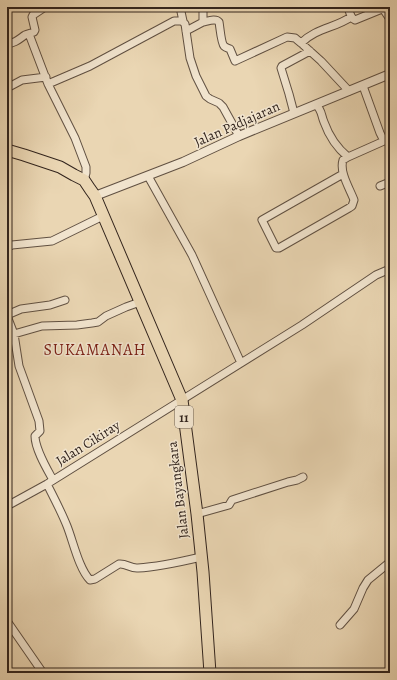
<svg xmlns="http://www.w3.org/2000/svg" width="397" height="680" viewBox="0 0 397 680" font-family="Alegreya,serif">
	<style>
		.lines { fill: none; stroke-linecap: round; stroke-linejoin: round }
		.minor-casing { stroke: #605042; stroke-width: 9 }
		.tertiary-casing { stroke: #605042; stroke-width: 10 }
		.trunk-casing { stroke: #32241d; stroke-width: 13 }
		.minor { stroke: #f1e4ce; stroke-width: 7 }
		.tertiary { stroke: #f1e4ce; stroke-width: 8 }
		.trunk { stroke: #ead6b3; stroke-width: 11 }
		.labels { text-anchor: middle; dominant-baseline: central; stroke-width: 3; stroke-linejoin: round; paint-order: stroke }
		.shield { fill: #f1e4ce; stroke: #6b5e52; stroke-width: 1 }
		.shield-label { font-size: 13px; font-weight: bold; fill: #32241d }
		.street-label { font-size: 14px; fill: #32241d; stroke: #f1e4ce }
		.quarter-label { font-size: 16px; letter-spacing: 1px; fill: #7a1f14; stroke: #f1e4ce }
	</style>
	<rect width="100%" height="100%" fill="#ead6b3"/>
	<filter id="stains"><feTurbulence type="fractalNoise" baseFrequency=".005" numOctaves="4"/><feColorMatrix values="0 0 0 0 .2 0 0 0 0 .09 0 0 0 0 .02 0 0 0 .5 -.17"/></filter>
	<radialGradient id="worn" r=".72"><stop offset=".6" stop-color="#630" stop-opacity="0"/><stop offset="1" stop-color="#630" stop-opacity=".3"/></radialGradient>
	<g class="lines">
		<g class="minor-casing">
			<path id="minor" d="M180 7 183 21
				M348 7C350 12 350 18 355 20L382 9C386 10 386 16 390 18
				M203 22C208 21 216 18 219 22 220 27 221 43 224 46 226 48 228 48 230 49L235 61 287 37 295 38 301 43 321 61 349 91
				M186 31 203 22V7
				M29 34 48 84 75 138 86 167V173L84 180
				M301 43C316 28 335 28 351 17
				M7 44C15 43 18 40 25 35 27 34 31 33 34 32L35 30 32 17 33 15 45 7
				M48 84 90 66 174 21H182L185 24 190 58 196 76 206 96 210 99 219 103 223 107 239 136
				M7 88 22 80 46 77
				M316 105C322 110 321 115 324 122 329 136 337 148 348 157
				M294 113 289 94 281 68 282 66 310 51
				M343 174 262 220 276 248H279L349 208 352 206 354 200C350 189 339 172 343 160L348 157 384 141 380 133 363 86
				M148 176 192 255 241 363
				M380 186 390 182
				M7 248 12 245 52 241 103 216
				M7 315 21 309 50 305 65 300
				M7 316 14 334 19 366 39 421 40 431 35 436C35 449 47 469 53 480
				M14 334 42 326 77 325 92 323 98 322 106 316 126 307 140 302
				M47 484C54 498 61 511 67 526 73 541 79 569 90 580L95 579 119 564C126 563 131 569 138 568 159 567 180 562 201 557
				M7 506 47 484 302 325 376 275 390 269
				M197 514 229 505 232 500 288 482 297 480 303 477
				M7 621 43 673
				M340 625 354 609 363 588 368 580 390 562"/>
		</g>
		<g class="tertiary-casing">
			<path id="tertiary" d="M95 196 183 162 239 136 390 74"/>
		</g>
		<g class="trunk-casing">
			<path id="trunk" d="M7 150 24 155 60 167 74 175 84 180 90 189 95 196 182 400 197 514 203 572 210 673"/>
		</g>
		<use href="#minor" class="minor"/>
		<use href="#tertiary" class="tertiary"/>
		<use href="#trunk" class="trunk"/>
	</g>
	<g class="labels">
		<rect class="shield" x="175" y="406" width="18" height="22" rx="3"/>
		<g class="shield-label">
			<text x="184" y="417">11</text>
		</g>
		<g class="street-label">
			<text transform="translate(237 124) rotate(-24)">Jalan Padjajaran</text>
			<text transform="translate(88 443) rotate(-32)">Jalan Cikiray</text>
			<text transform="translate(178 490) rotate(-97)">Jalan Bayangkara</text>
		</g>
		<g class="quarter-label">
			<text x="95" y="350">SUKAMANAH</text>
		</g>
	</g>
	<rect width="397" height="680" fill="none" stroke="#ead6b3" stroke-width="24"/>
	<rect x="8" y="8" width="381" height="664" fill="none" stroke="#32241d" stroke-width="2"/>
	<rect x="12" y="12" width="373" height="656" fill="none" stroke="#32241d"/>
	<rect width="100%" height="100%" filter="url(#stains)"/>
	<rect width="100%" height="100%" fill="url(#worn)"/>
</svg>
